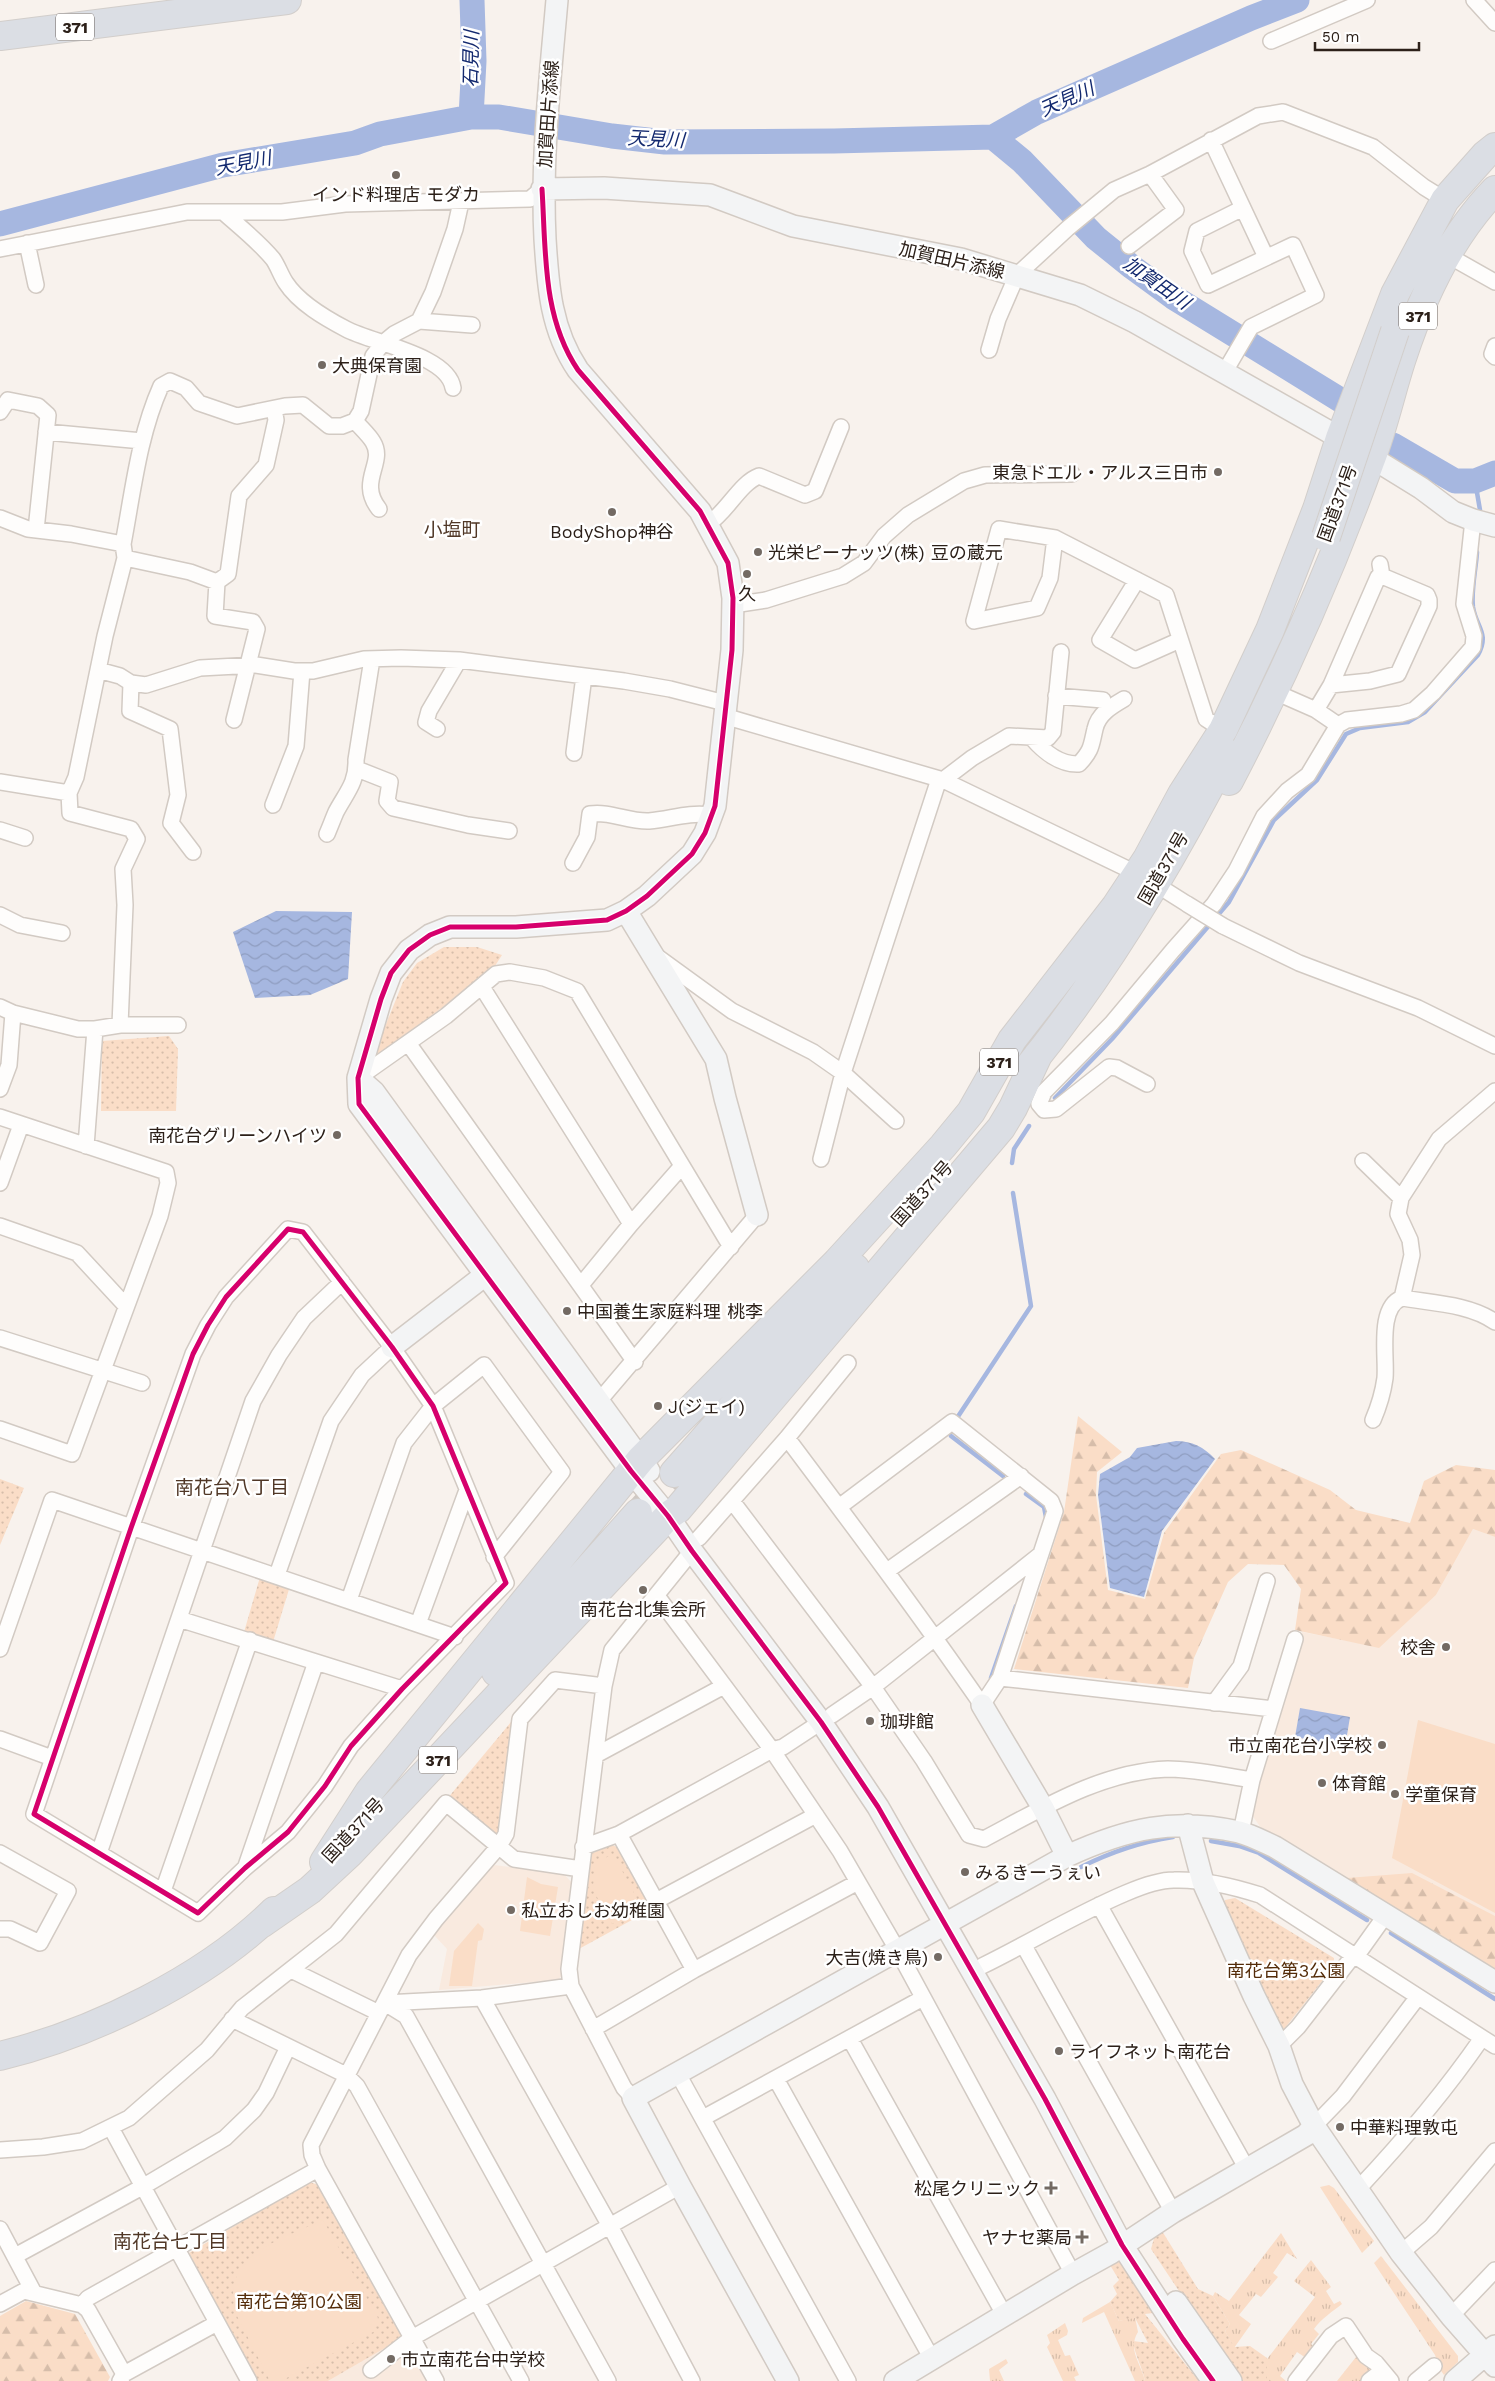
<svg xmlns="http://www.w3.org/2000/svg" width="1495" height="2381" viewBox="0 0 1495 2381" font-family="'Work Sans','Noto Sans JP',sans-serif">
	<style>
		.built { fill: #f9eadf }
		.grass { fill: url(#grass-tufts) }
		.forest { fill: url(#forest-firs) }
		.park { fill: url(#park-dots) }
		.pitch { fill: #faddc7 }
		.water { fill: url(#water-waves) }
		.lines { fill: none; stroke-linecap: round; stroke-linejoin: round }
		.stream { stroke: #a6b7e0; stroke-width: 4.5 }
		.river { stroke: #a6b7e0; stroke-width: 25 }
		.highway-tunnel { stroke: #cfc8c3; stroke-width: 28; stroke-dasharray: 28 14; stroke-linecap: butt }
		.street-casing { stroke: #d2cac3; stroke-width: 18 }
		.secondary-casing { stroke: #d2cac3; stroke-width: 24 }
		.highway-casing { stroke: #d2cecb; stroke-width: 30 }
		.street { stroke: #fefdfc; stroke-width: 15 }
		.secondary { stroke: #f3f4f5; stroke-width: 21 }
		.highway { stroke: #dbdee4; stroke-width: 28 }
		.street-bridge-casing { stroke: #d2cac3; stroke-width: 18; stroke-linecap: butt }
		.highway-bridge-casing { stroke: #d2cecb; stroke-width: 30; stroke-linecap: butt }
		.street-bridge { stroke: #fefdfc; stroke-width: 15 }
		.highway-bridge { stroke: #dbdee4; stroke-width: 28 }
		.cycleway-casing { stroke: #fff; stroke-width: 8 }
		.cycleway { stroke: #d6006c; stroke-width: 5 }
		.poi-dot { fill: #736a63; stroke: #fff; stroke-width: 2 }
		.labels { text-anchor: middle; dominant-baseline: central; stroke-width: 5; stroke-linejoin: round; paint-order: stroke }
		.shield { fill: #fff; stroke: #6b635e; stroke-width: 1 }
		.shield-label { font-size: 16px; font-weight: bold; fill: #2c2019 }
		.street-label { font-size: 18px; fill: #2c2019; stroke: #fff }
		.poi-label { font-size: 18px; fill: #2c2019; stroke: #fff; text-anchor: start }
		.park-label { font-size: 18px; fill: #542c09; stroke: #fff }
		.water-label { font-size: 19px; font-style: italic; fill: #13296f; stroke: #fff }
		.neighbourhood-label { font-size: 19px; fill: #503726; stroke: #fff }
	</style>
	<defs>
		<pattern id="grass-tufts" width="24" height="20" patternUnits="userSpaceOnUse" patternTransform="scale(1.25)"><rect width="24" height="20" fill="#faddc7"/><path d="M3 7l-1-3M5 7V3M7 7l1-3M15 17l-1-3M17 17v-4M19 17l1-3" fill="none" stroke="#d6bdaa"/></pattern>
		<pattern id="forest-firs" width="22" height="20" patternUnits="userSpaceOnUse" patternTransform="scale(1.25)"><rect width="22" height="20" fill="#faddc7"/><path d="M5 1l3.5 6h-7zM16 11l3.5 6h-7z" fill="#d6bdaa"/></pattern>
		<pattern id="park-dots" width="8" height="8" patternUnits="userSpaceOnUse" patternTransform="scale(1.25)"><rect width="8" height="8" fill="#faddc7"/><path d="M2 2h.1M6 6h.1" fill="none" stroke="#d6bdaa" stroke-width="1.8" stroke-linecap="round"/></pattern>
		<pattern id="water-waves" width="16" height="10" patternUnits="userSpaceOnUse" patternTransform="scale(1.25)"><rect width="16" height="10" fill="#a6b7e0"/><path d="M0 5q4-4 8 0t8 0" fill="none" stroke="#8f9dc0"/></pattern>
	</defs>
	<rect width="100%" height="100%" fill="#f8f2ed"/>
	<path class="built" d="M1473 1529 1495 1537V1969L1291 1843 1261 1828 1252 1815 1258 1782 1302 1632 1379 1647 1436 1595Z
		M494 1865 564 1874 572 1883 562 1975 558 1980 439 1990 447 1949 434 1935 473 1885Z
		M404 2337 428 2381H328Z"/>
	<path class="grass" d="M1329 2185 1334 2188 1374 2241 1362 2253 1320 2187Z
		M1281 2233 1297 2259 1287 2253 1273 2273 1278 2277 1261 2297 1256 2294 1239 2315 1251 2324 1234 2348 1225 2331 1230 2324 1213 2296 1215 2292 1229 2301Z
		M1381 2256 1458 2356V2362L1444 2375 1439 2368 1435 2355 1374 2263Z
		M1311 2260 1331 2287 1326 2291 1334 2304 1340 2301 1342 2304C1333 2311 1321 2319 1314 2329L1319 2334 1311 2344 1318 2350 1306 2358 1297 2352 1280 2376 1286 2381H1267V2359L1315 2297 1294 2281Z
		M1110 2302 1119 2321 1135 2317 1138 2332C1127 2350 1141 2363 1145 2381H1135L1104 2312 1082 2323 1083 2318Z
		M1065 2323 1068 2331 1067 2335 1058 2340 1065 2356 1070 2355 1079 2375 1074 2377 1076 2381H1063L1047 2347 1050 2343 1047 2335Z
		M1360 2352 1371 2371 1360 2381H1337Z
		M1006 2359 1008 2363 999 2370 1004 2381H990L989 2369Z"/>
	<path class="forest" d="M1078 1416 1122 1452 1097 1472 1096 1495 1108 1590 1145 1599 1164 1533 1221 1454 1241 1450 1330 1490 1356 1510 1410 1523 1424 1481 1456 1465 1495 1470V1537L1473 1529 1436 1595 1379 1648 1295 1630 1301 1589 1284 1565 1248 1564 1228 1582 1194 1658 1188 1688 1014 1669 1064 1512Z
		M1412 1873 1495 1916V1969L1347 1878Z
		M26 2301 75 2314 110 2377 108 2381H0V2316Z"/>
	<path class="park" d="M444 947H477L502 955 493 969 377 1057 374 1054 403 982 417 963Z
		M169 1036 178 1049 176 1111H101L102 1041Z
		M0 1479 24 1488 0 1545Z
		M260 1577 290 1586 273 1642 244 1632Z
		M516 1716 501 1830 494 1836 447 1799Z
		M610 1844 619 1848 652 1909 577 1950 588 1859 591 1854Z
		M1235 1898 1334 1958V1966L1285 2028 1277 2030 1222 1909 1225 1900Z
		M309 2182 319 2185 404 2337 328 2381H258L189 2253Z
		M1162 2231 1198 2289 1213 2296 1230 2324 1225 2331 1234 2347 1250 2346 1267 2358V2381H1239L1151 2249 1155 2235Z
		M1113 2260 1122 2261 1153 2313 1145 2314 1199 2381H1145C1142 2366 1135 2356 1133 2341L1148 2343 1135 2318 1119 2321 1110 2302 1117 2294 1113 2286 1119 2280 1110 2265Z"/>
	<path class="pitch" d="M1418 1720 1495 1744V1913L1392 1858Z
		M613 1854 641 1906 612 1924 593 1890 595 1863Z
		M527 1877 541 1884 558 1887 550 1936 520 1931Z
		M478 1923 484 1929 482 1940 478 1941 472 1986H449L454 1951Z
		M323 2220 378 2318 375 2331 281 2381H270L236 2314C219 2255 280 2240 323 2220Z"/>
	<path class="water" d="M276 911 352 912 348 979 310 995 255 998 233 932Z
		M1176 1441C1192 1441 1204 1447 1215 1459L1162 1531 1144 1597 1110 1588 1098 1495 1100 1474 1130 1457 1137 1448Z
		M1300 1708 1350 1717 1345 1747 1295 1737Z"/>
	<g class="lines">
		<path class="stream" d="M1475 481 1480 510
			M1055 1098 1112 1039 1229 902 1274 820 1317 780 1346 734 1360 728 1408 722 1425 712 1478 655C1490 633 1476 627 1473 607 1471 590 1476 569 1477 552
			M1012 1163 1014 1149 1029 1126
			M957 1418 1031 1306 1013 1193
			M951 1436 1003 1476
			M1026 1494 1044 1507 1046 1517
			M991 1678 1016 1606
			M1211 1841 1239 1846 1259 1853 1367 1920
			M1081 1867C1111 1852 1140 1842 1173 1837
			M1391 1933 1495 1999"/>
		<path class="river" d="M471 117 474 61 472 0
			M993 137 1022 161 1096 238 1132 267 1173 297 1342 401
			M0 224 223 165 355 143 380 134 471 117H499L612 136 665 142 834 141 993 137 1037 112 1251 18 1297 0
			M1393 445 1455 481H1475L1495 473"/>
		<path class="highway-tunnel" d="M638 1513 674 1473"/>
		<g class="street-casing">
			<path id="street" d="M1474 0 1495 23
				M1271 41 1367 0
				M1211 140 1266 257
				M223 212C240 227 259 242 273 259 278 266 281 276 286 283 299 303 325 318 346 329 372 343 448 355 453 388
				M27 243 36 285
				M1129 246 1176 210 1150 174
				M0 249 187 212H282L345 204 530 199 542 189
				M1447 255 1495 282
				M419 321 472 325
				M1495 346 1492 354 1495 357
				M989 350 998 319 1017 275 1068 228 1114 190 1150 174 1258 116 1283 112 1373 147 1424 187 1445 200
				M1224 373 1251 327 1316 295 1293 245 1208 285 1192 251 1197 231 1243 208
				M0 412 8 400 38 406 48 415 36 530
				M355 421C361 428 369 435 373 442 386 463 357 481 379 509
				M46 432 142 441
				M0 518 28 529 71 534 123 544
				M708 524C727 512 740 483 759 476L805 495 815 491 841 427
				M1055 538 1050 578 1037 608 974 621 999 529 1055 538 1166 595 1206 719 1223 730
				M125 558 190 572 217 582
				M1137 580 1100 640 1135 660 1180 640
				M733 605 766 600 843 576 864 563 884 536 908 515 964 481 985 475 1072 474
				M98 670 120 676 131 683 146 685 200 668 256 665 294 671H313L364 659 401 658 459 660 624 681 670 689 725 703
				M131 683 130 711 170 729 178 795 171 823 193 852
				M1331 685 1370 681 1398 674 1429 606V600L1427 595 1382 576
				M1275 692 1316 710 1338 725
				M1056 696 1103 700
				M1316 710 1331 685 1378 577 1382 576 1380 564
				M724 716 943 780 1138 874
				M234 720 257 629 253 622 215 616 217 582 228 574 239 496 266 465 276 420 274 409
				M437 729 426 722 429 711 459 660
				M1032 738C1044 752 1061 765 1079 764 1092 750 1091 746 1095 729 1098 714 1112 706 1124 699
				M574 753 584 676
				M357 769 390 782 387 801 393 808 468 825 509 831
				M943 780 972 758 1009 736 1048 738 1053 732 1061 652
				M0 782 69 793
				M273 805 296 746 302 671
				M0 830 25 838
				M327 834C330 827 333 819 336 812 346 793 357 783 356 760L372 659
				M573 863 587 837 590 814C610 811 629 822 649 821 672 819 687 812 711 815
				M1168 892 1187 904
				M0 915 20 925 62 933
				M1223 926 1299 963 1418 1008 1495 1046
				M659 958 732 1011 813 1052 843 1073 896 1121
				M482 987 631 1224
				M0 1007 13 1013 78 1029H95L120 1025H178
				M120 1025 125 905 123 869 137 839 131 829 70 813 69 793 76 777 105 636 125 558 123 544C133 491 139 435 161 386L170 381 186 388 199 403 237 416 285 406 303 405 329 426H342L355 421 361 411 373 356 383 343 394 334 419 321 433 292 455 229 461 202
				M408 1043 635 1362
				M358 1078 446 1016 496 974 510 972 544 978 577 991 731 1247
				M1147 1084 1117 1068 1109 1067 1056 1109 1044 1110 1039 1104 1044 1092 1112 1023 1173 950 1214 904 1236 871 1264 816 1287 791 1308 775 1338 725 1347 720 1401 714 1414 710 1433 693 1473 647 1474 636 1464 604 1473 520
				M0 1089 9 1065 13 1013
				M0 1117 166 1172 168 1183 160 1216 72 1454 0 1429
				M86 1146 95 1029
				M821 1159 843 1073 939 779
				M1363 1161 1401 1198
				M0 1183 21 1125
				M0 1226 77 1253 126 1306
				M288 1229 303 1232 392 1347 433 1406 506 1583 402 1689 351 1746 325 1786 288 1832 245 1868 198 1913 34 1814 131 1528 193 1354 208 1325 226 1297Z
				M581 1285 631 1224 682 1166
				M1402 1298 1412 1255 1410 1240 1398 1214 1401 1198 1439 1139 1495 1091
				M0 1338 142 1383
				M599 1401 757 1215
				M1373 1420C1379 1406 1383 1393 1385 1378 1387 1357 1377 1307 1402 1298 1431 1303 1470 1304 1495 1322
				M787 1438C853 1526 919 1614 982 1705L1000 1678 1055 1511 1051 1501 952 1422 839 1507
				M732 1501 873 1687 924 1761 969 1835 984 1839C1041 1809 1102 1771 1168 1769 1196 1769 1225 1776 1252 1780
				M699 1538 787 1438 848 1363
				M887 1571 1021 1476
				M277 1575 331 1421 362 1375 392 1347
				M657 1596 772 1750 840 1851 898 1951 1073 2274
				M349 1600 404 1443 433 1406 484 1365 562 1472 494 1557
				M179 1619 402 1689
				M418 1624 467 1490
				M0 1649 52 1500 455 1637
				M1000 1678 1273 1709
				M1214 1703 1241 1666 1267 1581
				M832 1715 873 1687 1041 1554
				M0 1739 52 1758
				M596 1755 724 1686
				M1241 1832 1252 1780 1295 1639
				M619 1834 694 1970
				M583 1847 619 1834 772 1750 783 1747 821 1722
				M0 1853 68 1891 40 1943 10 1929H0
				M99 1853 253 1401 279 1355 304 1318 342 1282
				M246 1866 316 1662
				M163 1891 250 1640
				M656 1901 816 1815
				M1099 1905 1247 2169
				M1024 1946 1173 2212
				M982 1966C1031 1942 1076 1914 1126 1893 1140 1887 1158 1880 1174 1880 1204 1879 1232 1886 1260 1895L1495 2046
				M291 1970 379 2013
				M482 1998 610 2226 692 2381
				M385 2003 406 2016 608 2381
				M385 2003 482 1998 571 1986
				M232 2019 346 2075 357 2086 521 2381
				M593 2029 694 1970 858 1882
				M850 2039 1005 2316
				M1279 2046 1298 2027 1353 1956 1360 1951 1385 1916
				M678 2074 848 2381
				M776 2079 932 2359
				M633 2098 624 2088 571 1986 569 1969 604 1686 612 1650 692 1551
				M703 2118 923 1998
				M1314 2126 1343 2096 1417 1998
				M111 2128 249 2381
				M0 2150 43 2147 82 2141 129 2118 207 2050 242 2008 336 1934 446 1803 514 1859 581 1869
				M1358 2189C1403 2141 1444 2093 1482 2038
				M0 2229 33 2291
				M1401 2253 1431 2227 1495 2151
				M15 2256 144 2186 225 2138 254 2110 266 2093 288 2047
				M0 2304 24 2291 82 2305 88 2310 124 2374
				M82 2305 88 2298 318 2169
				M1451 2316 1495 2270
				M371 2370 412 2338 680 2186
				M120 2381 124 2374 217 2323
				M436 2381 318 2169 312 2155 311 2145 409 1955 436 1919 499 1846 506 1834 520 1719 555 1680 604 1686
				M1296 2381 1331 2336 1346 2326 1366 2356 1376 2363 1391 2381
				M1369 2381 1382 2371
				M1416 2381 1434 2366"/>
		</g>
		<g class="secondary-casing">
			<path id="secondary" d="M557 0C550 80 541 159 545 239 548 287 551 330 578 370L700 511 728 563 733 598 732 650 715 806 705 833 692 854 647 896 626 911 607 920 516 927H450L430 935 409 950 391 973 381 999 358 1078 359 1104 631 1471 668 1516 692 1551 821 1722 878 1807 1045 2099 1122 2245 1183 2339 1213 2381
				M542 189 604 188 710 195 793 226 961 259 1080 295 1135 322 1340 438 1421 488 1453 512 1473 520 1495 526
				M626 911 716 1059 725 1098 757 1215
				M358 1078 374 1092 649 1471
				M392 1347 497 1266
				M982 1705 1043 1808 1067 1856
				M1188 1825 1203 1882 1254 1996 1279 2046 1292 2084 1314 2126 1401 2253 1451 2316 1495 2366
				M1176 2302 1231 2381
				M788 2381 680 2186 633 2098 1067 1856C1128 1828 1173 1818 1239 1832 1251 1835 1264 1842 1275 1847L1495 1982
				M895 2381 1073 2274 1111 2253 1173 2212 1306 2135 1314 2126
				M1455 2381 1495 2346"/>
		</g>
		<g class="highway-casing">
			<path id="highway" d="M0 36 287 0
				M1229 781C1284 676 1331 569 1371 459 1384 426 1391 391 1402 358 1422 297 1450 236 1495 190
				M1027 1069C1105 973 1171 863 1227 753
				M674 1473 855 1268
				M496 1672 638 1513
				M324 1862 369 1792 641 1459 837 1262 943 1146 971 1112 1012 1040 1116 906 1147 859 1182 794 1223 730 1270 630 1317 509 1340 438 1395 294 1445 200 1485 155 1495 147
				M261 1924 310 1890 350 1853 668 1516 678 1509 1001 1128 1013 1108 1038 1055
				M0 2056C94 2033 205 1979 274 1911"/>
		</g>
		<use href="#street" class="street"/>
		<use href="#secondary" class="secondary"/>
		<use href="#highway" class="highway"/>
		<g class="street-bridge-casing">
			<path id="street-bridge" d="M1187 904 1223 926"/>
		</g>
		<g class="highway-bridge-casing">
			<path id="highway-bridge" d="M1326 537 1395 331"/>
		</g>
		<use href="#street-bridge" class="street-bridge"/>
		<use href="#highway-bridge" class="highway-bridge"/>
		<g class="cycleway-casing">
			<path id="cycleway" d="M542 189C546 251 542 317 578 370L700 511 728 563 733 598 732 650 715 806 705 833 692 854 647 896 626 911 607 920 516 927H450L430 935 409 950 391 973 381 999 358 1078 359 1104 631 1471 668 1516 692 1551 821 1722 878 1807 1045 2099 1122 2245 1183 2339 1213 2381
				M288 1229 303 1232 392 1347 433 1406 506 1583 402 1689 351 1746 325 1786 288 1832 245 1868 198 1913 34 1814 131 1528 193 1354 208 1325 226 1297Z"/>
		</g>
		<use href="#cycleway" class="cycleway"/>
	</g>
	<g class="poi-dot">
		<circle cx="396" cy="175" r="5"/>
		<circle cx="322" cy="365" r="5"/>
		<circle cx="1218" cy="472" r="5"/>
		<circle cx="612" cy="512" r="5"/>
		<circle cx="758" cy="552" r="5"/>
		<circle cx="747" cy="574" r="5"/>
		<circle cx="337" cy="1135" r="5"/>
		<circle cx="567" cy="1311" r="5"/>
		<circle cx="658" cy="1406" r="5"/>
		<circle cx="643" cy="1590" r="5"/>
		<circle cx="1446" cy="1647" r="5"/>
		<circle cx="870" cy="1721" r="5"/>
		<circle cx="1382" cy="1745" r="5"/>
		<circle cx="1322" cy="1783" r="5"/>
		<circle cx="1395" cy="1794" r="5"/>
		<circle cx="965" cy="1872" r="5"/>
		<circle cx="511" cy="1910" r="5"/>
		<circle cx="938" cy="1957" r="5"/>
		<circle cx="1059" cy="2051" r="5"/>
		<circle cx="1340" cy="2127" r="5"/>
		<path d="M1048.5 2180.5h5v5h5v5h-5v5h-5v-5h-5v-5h5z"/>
		<path d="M1079.5 2229.5h5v5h5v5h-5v5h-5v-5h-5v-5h5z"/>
		<circle cx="391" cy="2359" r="5"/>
	</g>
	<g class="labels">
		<g class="shield">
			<rect x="56" y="13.5" width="38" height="27" rx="4"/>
			<rect x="1399" y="302.5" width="38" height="27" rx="4"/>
			<rect x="980" y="1048.5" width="38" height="27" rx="4"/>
			<rect x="419" y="1746.5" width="38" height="27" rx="4"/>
		</g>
		<g class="shield-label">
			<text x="75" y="27">371</text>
			<text x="1418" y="316">371</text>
			<text x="999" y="1062">371</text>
			<text x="438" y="1760">371</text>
		</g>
		<g class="street-label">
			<text transform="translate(548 114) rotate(-86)">加賀田片添線</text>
			<text transform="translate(952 260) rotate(13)">加賀田片添線</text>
			<text transform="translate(1337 503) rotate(-70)">国道371号</text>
			<text transform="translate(1163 868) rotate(-60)">国道371号</text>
			<text transform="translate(922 1193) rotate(-48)">国道371号</text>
			<text transform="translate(353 1830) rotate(-47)">国道371号</text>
		</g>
		<g class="poi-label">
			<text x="396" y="194" text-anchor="middle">インド料理店 モダカ</text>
			<text x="332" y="365">大典保育園</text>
			<text x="1208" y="472" text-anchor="end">東急ドエル・アルス三日市</text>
			<text x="612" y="531" text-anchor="middle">BodyShop神谷</text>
			<text x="768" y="552">光栄ピーナッツ(株) 豆の蔵元</text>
			<text x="747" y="593" text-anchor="middle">久</text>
			<text x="327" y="1135" text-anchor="end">南花台グリーンハイツ</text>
			<text x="577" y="1311">中国養生家庭料理 桃李</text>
			<text x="668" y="1406">J(ジェイ)</text>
			<text x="643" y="1609" text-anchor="middle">南花台北集会所</text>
			<text x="1436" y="1647" text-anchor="end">校舎</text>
			<text x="880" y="1721">珈琲館</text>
			<text x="1372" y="1745" text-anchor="end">市立南花台小学校</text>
			<text x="1332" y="1783">体育館</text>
			<text x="1405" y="1794">学童保育</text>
			<text x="975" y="1872">みるきーうぇい</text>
			<text x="521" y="1910">私立おしお幼稚園</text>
			<text x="928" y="1957" text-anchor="end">大吉(焼き鳥)</text>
			<text x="1069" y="2051">ライフネット南花台</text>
			<text x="1350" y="2127">中華料理敦屯</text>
			<text x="1040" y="2188" text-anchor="end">松尾クリニック</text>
			<text x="1072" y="2237" text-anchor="end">ヤナセ薬局</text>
			<text x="401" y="2359">市立南花台中学校</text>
		</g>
		<g class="park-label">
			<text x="1286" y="1970">南花台第3公園</text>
			<text x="299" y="2301">南花台第10公園</text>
		</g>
		<g class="water-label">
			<text transform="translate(471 59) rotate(-89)">石見川</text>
			<text transform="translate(1067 99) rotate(-24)">天見川</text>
			<text transform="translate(656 139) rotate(3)">天見川</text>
			<text transform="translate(243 163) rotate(-11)">天見川</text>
			<text transform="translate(1157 283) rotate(35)">加賀田川</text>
		</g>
		<g class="neighbourhood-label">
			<text x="452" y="529">小塩町</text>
			<text x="232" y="1487">南花台八丁目</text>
			<text x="170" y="2241">南花台七丁目</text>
		</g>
	</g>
	<path d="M1315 42v8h104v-8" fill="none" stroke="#2c2019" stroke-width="2.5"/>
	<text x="1322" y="42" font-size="15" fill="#2c2019" stroke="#ffffff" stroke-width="4" paint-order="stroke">50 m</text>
</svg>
